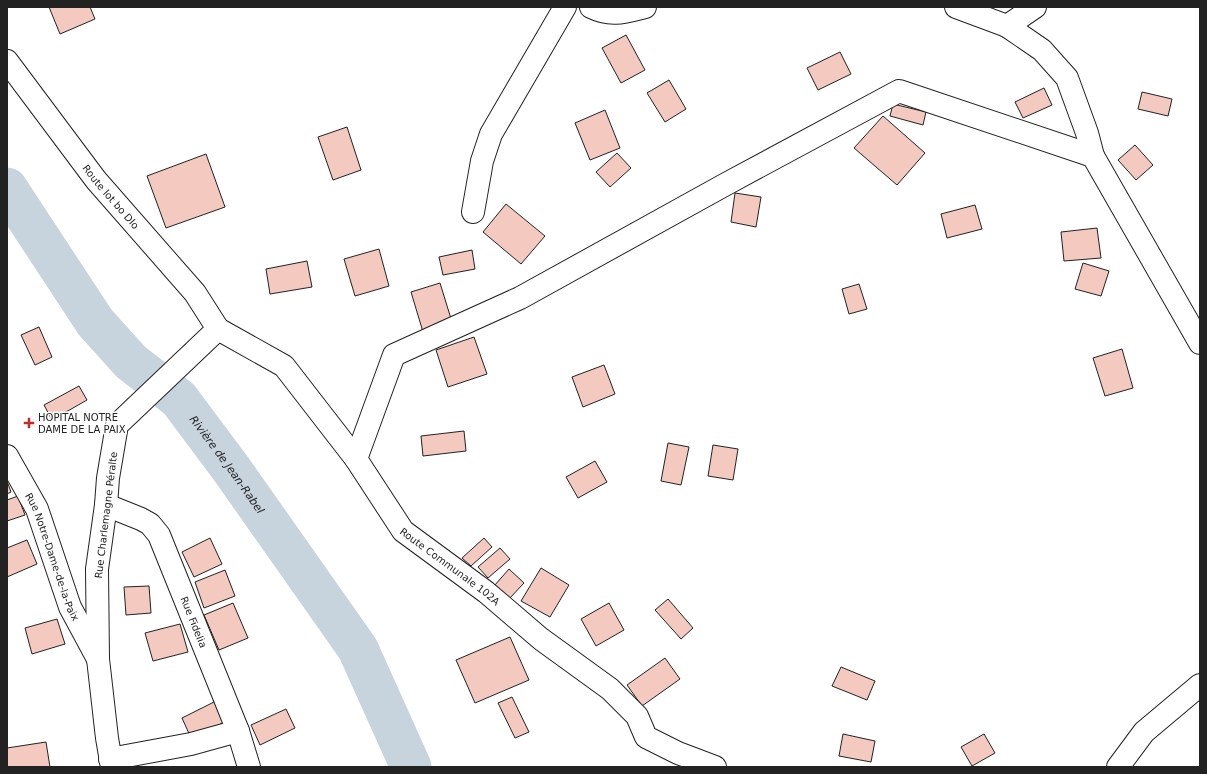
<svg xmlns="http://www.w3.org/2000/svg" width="1207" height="774" viewBox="0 0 1207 774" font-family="'DejaVu Sans',sans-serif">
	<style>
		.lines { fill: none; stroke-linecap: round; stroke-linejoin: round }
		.river { stroke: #c7d3dd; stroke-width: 41 }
		.building { fill: #f3c9c0; stroke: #222 }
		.minor-casing { stroke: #222; stroke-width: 24 }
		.major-casing { stroke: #222; stroke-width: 24 }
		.minor { stroke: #fff; stroke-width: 22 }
		.major { stroke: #fff; stroke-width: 22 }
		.poi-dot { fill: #c62828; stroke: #fff; stroke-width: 1.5 }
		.labels { text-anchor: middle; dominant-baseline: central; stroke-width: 3; stroke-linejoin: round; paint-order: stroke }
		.street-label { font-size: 10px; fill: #222; stroke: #fff }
		.poi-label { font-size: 10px; fill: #222; stroke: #fff; text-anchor: start }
		.water-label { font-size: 11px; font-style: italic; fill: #222; stroke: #fff }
	</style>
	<rect width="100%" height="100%" fill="#fff"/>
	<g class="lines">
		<path class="river" id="s1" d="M7 188 95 322 131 362 179 399 232 470 358 649 411 767"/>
	</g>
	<path class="building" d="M49 7H90L95 19 60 34Z
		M626 35 645 70 621 83 602 48Z
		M840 52 851 74 818 90 807 68Z
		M669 80 686 109 665 122 647 93Z
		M1044 88 1052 105 1023 118 1015 102Z
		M1142 92 1172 99 1168 116 1138 109Z
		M893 104 926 112 923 125 890 116Z
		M605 110 620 148 590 160 575 123Z
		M883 116 925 153 897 185 854 148Z
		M347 127 361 170 333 180 318 137Z
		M1135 145 1153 165 1136 180 1118 160Z
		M617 153 631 168 610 187 596 172Z
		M206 154 225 207 166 228 147 176Z
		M735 193 761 197 756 227 731 222Z
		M506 204 545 236 521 264 483 232Z
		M975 205 982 229 947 238 941 214Z
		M1097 228 1101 258 1064 261 1061 232Z
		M379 249 389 286 355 296 344 259Z
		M472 250 475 269 443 275 439 257Z
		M307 261 312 287 270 294 266 269Z
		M1083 263 1109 271 1101 296 1075 289Z
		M440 283 452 322 423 332 411 292Z
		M859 284 867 309 849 314 842 289Z
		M39 327 52 357 35 365 21 335Z
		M474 337 487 374 448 387 436 350Z
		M1122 349 1133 388 1105 396 1093 358Z
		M604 365 615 394 583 407 572 377Z
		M79 386 87 400 52 420 44 405Z
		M464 431 466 451 423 456 421 436Z
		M668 443 689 447 681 485 661 481Z
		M713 445 738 449 733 480 708 476Z
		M595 461 607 482 578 498 566 477Z
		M7 481 11 492 7 494Z
		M18 496 25 515 7 521V500Z
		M210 538 222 564 194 577 182 552Z
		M484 538 492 547 471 566 462 558Z
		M27 540 37 564 7 577V548Z
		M500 548 510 559 488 578 478 567Z
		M541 568 569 585 550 617 521 601Z
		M509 569 524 583 509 599 494 586Z
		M225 570 235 596 204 608 195 582Z
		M149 586 151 613 126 615 124 587Z
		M668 599 693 628 681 639 655 610Z
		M233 603 248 638 219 650 204 615Z
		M609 603 624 630 596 646 581 619Z
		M57 619 65 644 32 654 25 628Z
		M180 624 188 652 153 661 145 633Z
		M510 637 529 680 475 703 456 660Z
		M665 658 680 679 642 706 627 685Z
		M841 667 875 681 867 700 832 686Z
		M512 697 529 732 515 738 498 703Z
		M218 700 227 721 191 738 182 718Z
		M286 709 295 728 260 745 251 725Z
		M843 734 875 741 871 762 839 756Z
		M984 734 995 753 972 766 961 747Z
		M46 742 50 767H7V748Z"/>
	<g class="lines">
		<g class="minor-casing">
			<g id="minor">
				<path d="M591 7C611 17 625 12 645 7"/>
				<path d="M956 7 1007 26 1042 50 1067 78 1087 133 1093 156"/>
				<path d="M1007 26 1035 7"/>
				<path d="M473 212 482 161 491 134 565 7"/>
				<path id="s2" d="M218 329 284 366 356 459 403 531 486 592 541 639 610 689 637 716 646 737 678 753 715 767"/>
				<path id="s3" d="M7 456 37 509 70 607 98 659"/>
				<path d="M356 459 394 355 520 298 728 183 899 91 1093 156 1200 343"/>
				<path id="s4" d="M106 505 141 519 150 524 159 535 238 731 249 767"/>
				<path d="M110 759 191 744 238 731"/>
				<path d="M1118 767 1144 732 1200 685"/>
			</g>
		</g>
		<g class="major-casing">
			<g id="major">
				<path id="s5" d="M7 61 96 180 195 293 218 329 117 425 108 478 106 505 97 569 98 659 107 738 112 767"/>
			</g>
		</g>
		<use href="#minor" class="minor"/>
		<use href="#major" class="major"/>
	</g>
	<path class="poi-dot" d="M27 417h4v4h4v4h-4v4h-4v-4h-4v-4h4z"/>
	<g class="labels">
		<g class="street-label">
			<text stroke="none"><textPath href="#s5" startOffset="171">Route lot bo Dlo</textPath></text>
			<text transform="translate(106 515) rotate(-83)">Rue Charlemagne Péralte</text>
			<text stroke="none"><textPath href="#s3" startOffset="111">Rue Notre-Dame-de-la-Paix</textPath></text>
			<text stroke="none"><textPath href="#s2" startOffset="338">Route Communale 102A</textPath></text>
			<text stroke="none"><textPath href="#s4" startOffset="156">Rue Fidelia</textPath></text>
		</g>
		<g class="poi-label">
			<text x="38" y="417">HOPITAL NOTRE<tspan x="38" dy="12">DAME DE LA PAIX</tspan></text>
		</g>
		<g class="water-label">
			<text stroke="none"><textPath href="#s1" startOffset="356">Rivière de Jean-Rabel</textPath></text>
		</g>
	</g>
	<rect width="1207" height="774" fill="none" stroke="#222222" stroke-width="16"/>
</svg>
